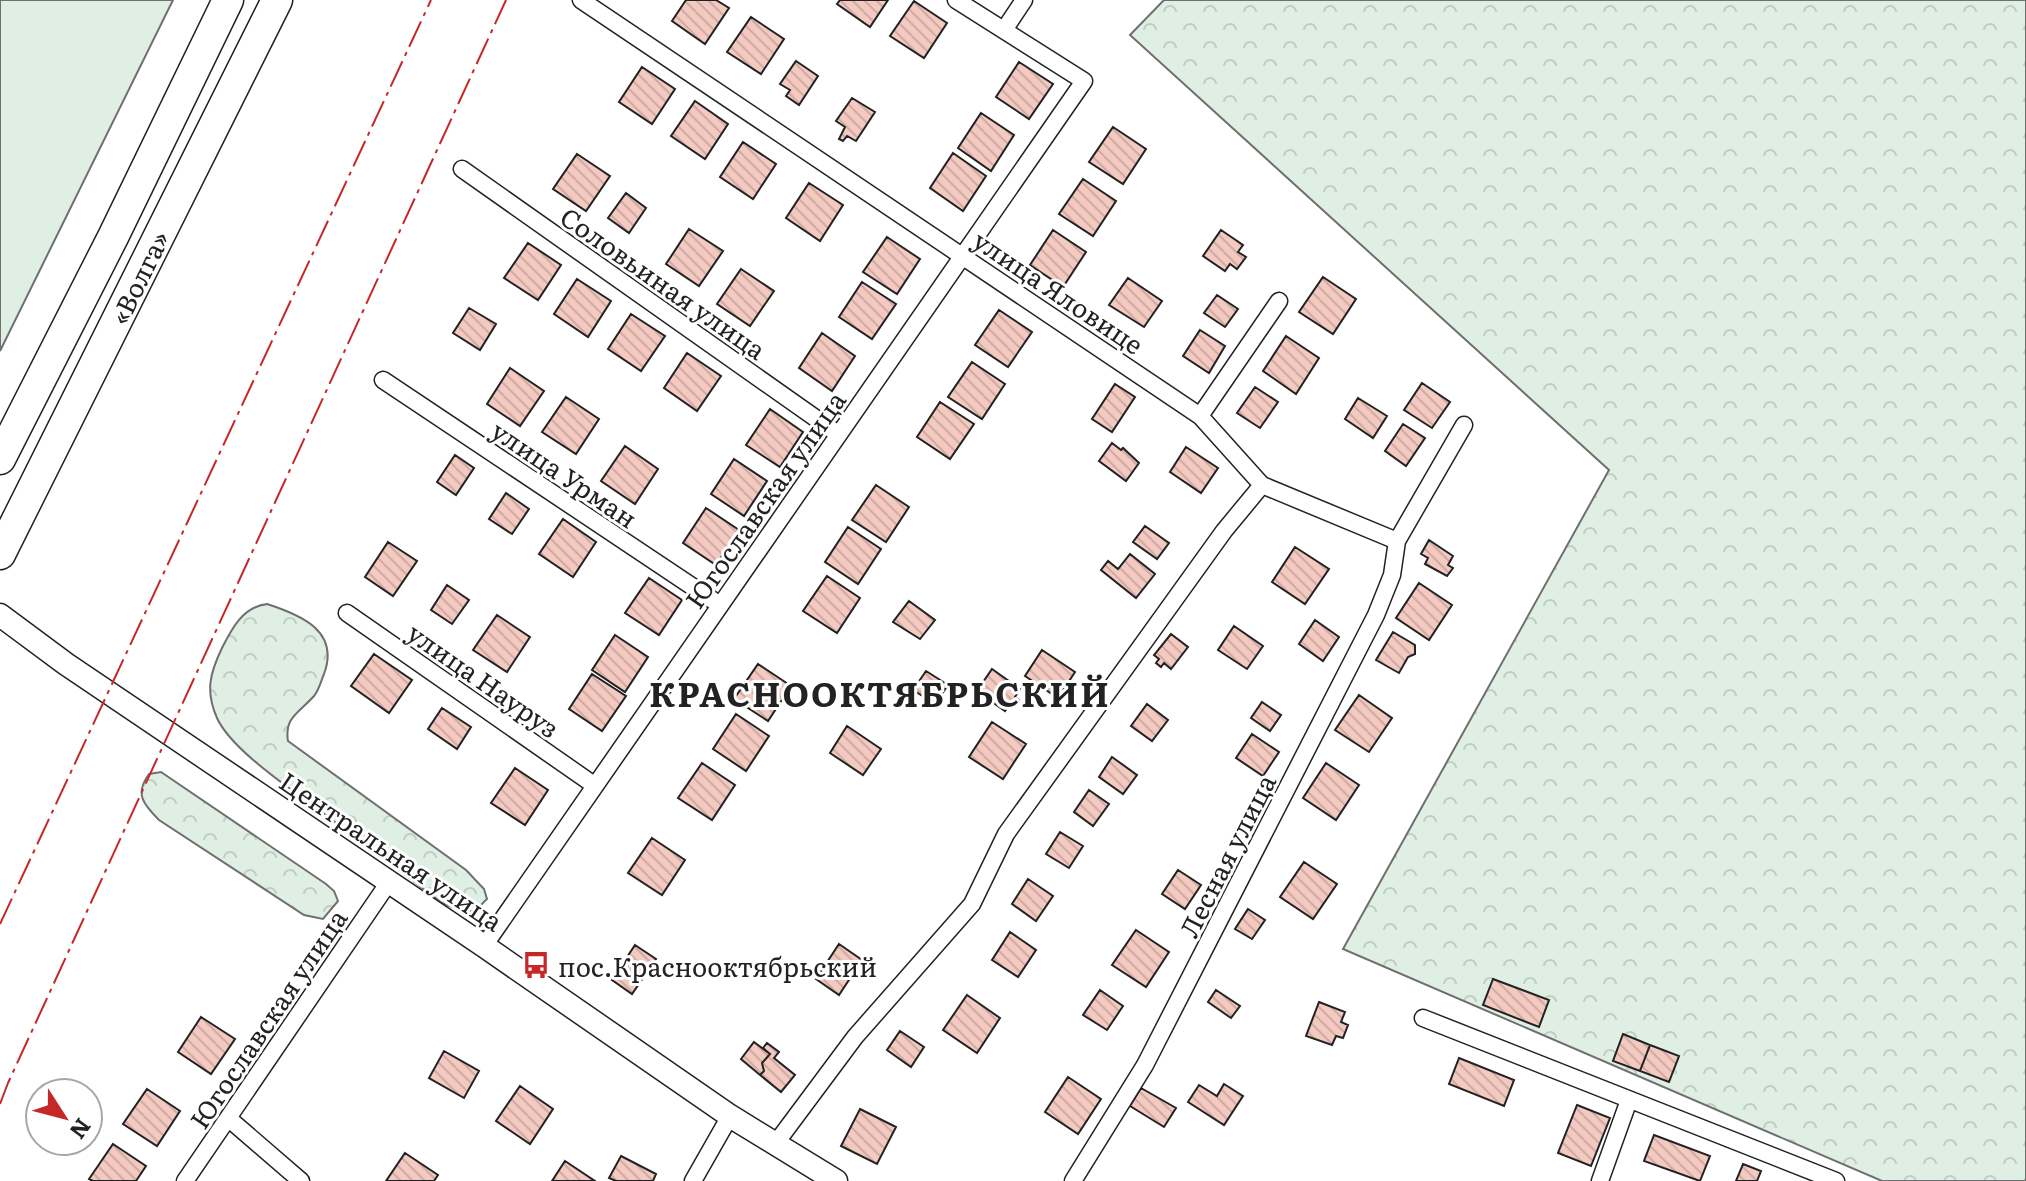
<svg xmlns="http://www.w3.org/2000/svg" width="2026" height="1181" viewBox="0 0 2026 1181" font-family="Literata,serif">
	<style>
		.grass { fill: #e0efe3; stroke: #6f6f6f; stroke-width: 2 }
		.forest { fill: url(#forest-crowns); stroke: #6f6f6f; stroke-width: 2 }
		.building { fill: url(#building-back-hatch); stroke: #222; stroke-width: 2 }
		.lines { fill: none; stroke-linecap: round; stroke-linejoin: round }
		.street-casing { stroke: #222; stroke-width: 19 }
		.secondary-casing { stroke: #222; stroke-width: 25 }
		.highway-casing { stroke: #222; stroke-width: 33 }
		.street { stroke: #fff; stroke-width: 16 }
		.secondary { stroke: #fff; stroke-width: 22 }
		.highway { stroke: #fff; stroke-width: 30 }
		.power { stroke: #c62828; stroke-width: 2; stroke-dasharray: 28 6 4 6; stroke-linecap: butt }
		.labels { text-anchor: middle; dominant-baseline: central; stroke-width: 6; stroke-linejoin: round; paint-order: stroke }
		.street-label { font-size: 26px; fill: #222; stroke: #fff }
		.poi-label { font-size: 26px; fill: #222; stroke: #fff; text-anchor: start }
		.district-label { font-size: 34px; font-weight: bold; letter-spacing: 2px; fill: #222; stroke: #fff }
	</style>
	<defs>
		<pattern id="forest-crowns" width="20" height="18" patternUnits="userSpaceOnUse" patternTransform="scale(2)"><rect width="20" height="18" fill="#e0efe3"/><path d="M2 6a3 3 0 1 1 6 0M12 15a3 3 0 1 1 6 0" fill="none" stroke="#c0cdc2"/></pattern>
		<pattern id="building-back-hatch" width="6" height="6" patternUnits="userSpaceOnUse" patternTransform="scale(2)"><rect width="6" height="6" fill="#f3c9c0"/><path d="M-1 5l2 2M0 0l6 6M5-1l2 2" fill="none" stroke="#d0aca5"/></pattern>
	</defs>
	<rect width="100%" height="100%" fill="#fff"/>
	<path class="grass" d="M0 0H173L0 351Z"/>
	<path class="forest" d="M1164 0H2026V1181H1882L1343 949 1609 470 1130 35Z
		M267 604C301 615 340 631 324 674 321 681 319 690 314 696 300 712 284 717 288 741L466 870 484 889 487 899 475 911H463L442 903C400 871 358 839 316 808 288 787 231 749 217 718 205 691 210 673 222 648 232 628 243 607 267 604Z
		M161 772 326 884 334 891 338 901 323 919 304 915 159 820C144 805 134 794 149 774Z"/>
	<path class="building" d="M686 0H716L729 8 705 44 672 21Z
		M840 0H888L870 27 837 4Z
		M914 1 947 23 924 58 890 36Z
		M751 17 784 39 761 74 727 52Z
		M796 61 818 76 799 105 786 96 790 90 780 84Z
		M1019 62 1053 84 1029 119 996 97Z
		M642 67 675 89 652 124 619 102Z
		M852 98 875 112 856 141 847 136 843 141 839 139 845 127 836 121Z
		M695 101 728 124 705 159 671 136Z
		M981 113 1014 135 991 171 958 148Z
		M1113 127 1146 149 1123 184 1089 162Z
		M743 142 776 164 753 199 720 177Z
		M953 153 986 176 963 211 930 188Z
		M577 154 610 176 586 211 553 189Z
		M1083 179 1116 201 1093 236 1059 214Z
		M809 183 843 205 820 241 786 218Z
		M626 193 646 208 629 233 608 218Z
		M689 229 723 251 699 286 666 264Z
		M1053 230 1086 252 1063 287 1030 265Z
		M1221 230 1243 245 1238 252 1246 257 1237 269 1230 264 1225 271 1203 256Z
		M887 237 920 259 897 294 863 272Z
		M528 243 561 265 538 300 504 278Z
		M741 269 774 291 750 326 717 304Z
		M1323 277 1356 299 1333 334 1299 312Z
		M1128 278 1162 301 1144 327 1109 305Z
		M577 279 611 301 588 337 554 314Z
		M862 282 896 304 872 339 839 317Z
		M1217 295 1238 309 1225 327 1204 313Z
		M469 308 496 324 480 350 453 333Z
		M999 310 1032 332 1008 367 975 345Z
		M631 314 665 336 641 371 608 349Z
		M1200 330 1225 346 1209 373 1183 356Z
		M822 333 855 356 832 391 799 368Z
		M1286 336 1319 358 1296 394 1263 371Z
		M687 353 721 376 697 411 664 388Z
		M972 362 1005 384 982 419 948 397Z
		M510 368 544 391 520 426 487 404Z
		M1422 383 1450 402 1432 428 1404 410Z
		M1115 384 1135 397 1112 432 1092 419Z
		M1255 387 1278 402 1260 428 1237 413Z
		M566 397 599 419 576 454 542 432Z
		M1358 398 1387 416 1373 438 1345 419Z
		M940 402 974 424 950 459 917 437Z
		M770 409 803 432 780 467 746 445Z
		M1403 424 1425 438 1406 466 1385 451Z
		M1112 443 1121 450 1123 448 1139 463 1126 481 1099 461Z
		M625 446 658 469 635 504 601 481Z
		M1186 447 1218 468 1201 493 1170 472Z
		M455 455 474 468 456 495 437 482Z
		M734 459 767 481 744 516 711 494Z
		M876 485 909 507 886 542 852 520Z
		M506 493 529 509 512 534 489 519Z
		M706 508 739 530 716 565 683 543Z
		M563 519 596 542 573 577 539 554Z
		M1145 526 1169 543 1157 559 1133 542Z
		M848 527 881 549 858 584 825 562Z
		M1429 540 1453 556 1448 565 1453 568 1447 576 1425 564 1428 558 1421 554Z
		M388 542 417 561 393 596 365 577Z
		M1295 547 1329 569 1305 604 1272 582Z
		M1130 554 1155 574 1136 598 1101 570 1108 561 1118 569Z
		M827 576 860 598 837 633 803 611Z
		M649 578 682 600 659 635 625 613Z
		M1419 583 1452 605 1429 640 1396 618Z
		M447 585 469 600 452 624 431 610Z
		M909 601 935 620 920 639 893 622Z
		M497 615 530 637 507 672 473 650Z
		M1315 620 1339 637 1323 661 1299 644Z
		M1234 626 1263 646 1247 669 1218 650Z
		M1393 632 1415 645V654L1408 657 1399 673 1376 660Z
		M1171 634 1188 647 1171 669 1164 663 1161 667 1156 663 1159 659 1154 655Z
		M615 635 648 657 625 692 592 670Z
		M1042 650 1075 672 1058 698 1025 676Z
		M374 654 412 680 389 713 351 686Z
		M758 664 791 686 768 721 734 699Z
		M992 669 1020 689 1015 697 1019 700 1015 706 1011 703 1005 711 977 691Z
		M926 671 948 685 935 704 913 690Z
		M592 674 626 696 602 731 569 709Z
		M1359 695 1392 718 1369 752 1335 730Z
		M1262 702 1281 715 1270 731 1251 718Z
		M1147 704 1168 720 1152 741 1131 726Z
		M442 708 471 727 457 749 428 729Z
		M736 714 769 736 746 771 713 749Z
		M992 722 1026 744 1003 779 969 757Z
		M847 726 881 749 863 775 830 753Z
		M1252 734 1279 752 1263 776 1236 758Z
		M1112 757 1137 775 1123 794 1099 777Z
		M702 763 735 785 712 820 678 798Z
		M1326 763 1359 785 1336 820 1303 798Z
		M515 768 548 790 525 825 491 803Z
		M1089 790 1109 804 1093 826 1074 812Z
		M1060 832 1083 846 1069 868 1046 854Z
		M652 838 685 860 662 895 628 873Z
		M1304 862 1337 884 1313 919 1280 897Z
		M1178 870 1201 885 1185 909 1162 894Z
		M1028 879 1053 896 1036 921 1012 904Z
		M1248 909 1265 920 1252 939 1235 929Z
		M1136 930 1169 952 1146 987 1112 965Z
		M1010 932 1036 950 1018 977 992 960Z
		M839 944 862 960 839 995 816 979Z
		M635 945 656 959 632 994 612 980Z
		M1493 979 1549 1000 1539 1027 1483 1005Z
		M1100 990 1123 1006 1107 1030 1083 1015Z
		M1216 990 1240 1006 1231 1018 1208 1002Z
		M967 995 1000 1018 977 1053 943 1030Z
		M1319 1002 1345 1012 1341 1022 1348 1025 1343 1038 1336 1036 1332 1045 1306 1036Z
		M201 1017 235 1039 211 1074 178 1052Z
		M900 1031 924 1047 911 1067 887 1050Z
		M1623 1034 1650 1045 1640 1071 1613 1061Z
		M754 1042 770 1054 762 1063 764 1071 760 1075 741 1059Z
		M767 1043 779 1052 774 1058 795 1075 781 1092 760 1075 764 1071 762 1063 770 1054 763 1048Z
		M1650 1045 1679 1056 1669 1082 1640 1071Z
		M444 1051 479 1071 464 1098 429 1078Z
		M1459 1058 1514 1080 1504 1106 1449 1084Z
		M1068 1077 1101 1099 1078 1134 1045 1112Z
		M1224 1084 1243 1096 1224 1125 1188 1102 1199 1085 1217 1096Z
		M520 1086 553 1109 530 1144 496 1121Z
		M1141 1088 1176 1108 1164 1127 1130 1106Z
		M147 1089 180 1111 157 1146 123 1124Z
		M1577 1105 1610 1118 1591 1166 1558 1153Z
		M860 1109 896 1127 877 1164 841 1146Z
		M1654 1135 1710 1156 1700 1181 1644 1161Z
		M113 1144 146 1166 136 1181H93L89 1179Z
		M405 1153 438 1175 434 1181H386Z
		M621 1156 656 1174 653 1181H616L609 1178Z
		M565 1161 595 1181H552Z
		M1743 1164 1761 1171 1757 1181H1736Z"/>
	<g class="lines">
		<g class="street-casing">
			<path id="street" d="M581 0 1200 416 1262 485 1397 541
				M1004 30 1024 0
				M462 169 838 434
				M383 380 720 605
				M1200 416 1279 301
				M347 613 594 785
				M484 946 1084 81 956 0
				M1423 1018 1836 1181
				M228 1118 301 1181
				M776 1143 855 1037 972 904 1006 834 1224 531 1262 485
				M185 1181 389 882
				M693 1181 730 1116
				M1073 1181 1145 1065 1376 615 1392 575 1397 541 1464 425
				M1600 1181 1629 1100"/>
		</g>
		<g class="secondary-casing">
			<path id="secondary" d="M0 615 66 664 484 946 730 1116 836 1181"/>
		</g>
		<g class="highway-casing">
			<path id="highway" d="M0 459 113 237 228 0
				M0 554 277 0"/>
		</g>
		<use href="#street" class="street"/>
		<use href="#secondary" class="secondary"/>
		<use href="#highway" class="highway"/>
		<path class="power" d="M0 924 431 0
			M0 1104 8 1083 506 0"/>
	</g>
	<defs>
		<g id="bus-bare" transform="scale(2.16)"><path d="M-5-6H5V4H4V6H2V4H-2V6H-4V4H-5ZM-3.5-4V0h7V-4ZM-3.5 1.2v1.5H-2V1.2ZM2 1.2v1.5H3.5V1.2Z" fill="#c62828" stroke="#fff" stroke-width="2.5" paint-order="stroke"/></g>
	</defs>
	<g fill-rule="evenodd">
		<use href="#bus-bare" x="536" y="965"/>
	</g>
	<g class="labels">
		<g class="street-label">
			<text transform="translate(138 277) rotate(-64)">«Волга»</text>
			<text transform="translate(664 282) rotate(35)">Соловьиная улица</text>
			<text transform="translate(1059 291) rotate(34)">улица Яловице</text>
			<text transform="translate(565 473) rotate(34)">улица Урман</text>
			<text transform="translate(764 499) rotate(-55)">Югославская улица</text>
			<text transform="translate(484 679) rotate(35)">улица Науруз</text>
			<text transform="translate(392 850) rotate(34)">Центральная улица</text>
			<text transform="translate(1226 855) rotate(-63)">Лесная улица</text>
			<text transform="translate(267 1018) rotate(-56)">Югославская улица</text>
		</g>
		<g class="poi-label">
			<text x="558" y="965">пос.Краснооктябрьский</text>
		</g>
		<g class="district-label">
			<text x="880" y="692">КРАСНООКТЯБРЬСКИЙ</text>
		</g>
	</g>
	<g transform="translate(64 1117) rotate(126)"><circle r="38" fill="#ffffff" stroke="#a7a7a7" stroke-width="2"/>
	<path d="M0-6L14 30L0 20L-14 30Z" fill="#c62828"/>
	<text y="-12" font-size="22" font-weight="bold" text-anchor="middle" fill="#222222">N</text>
	</g>
</svg>
